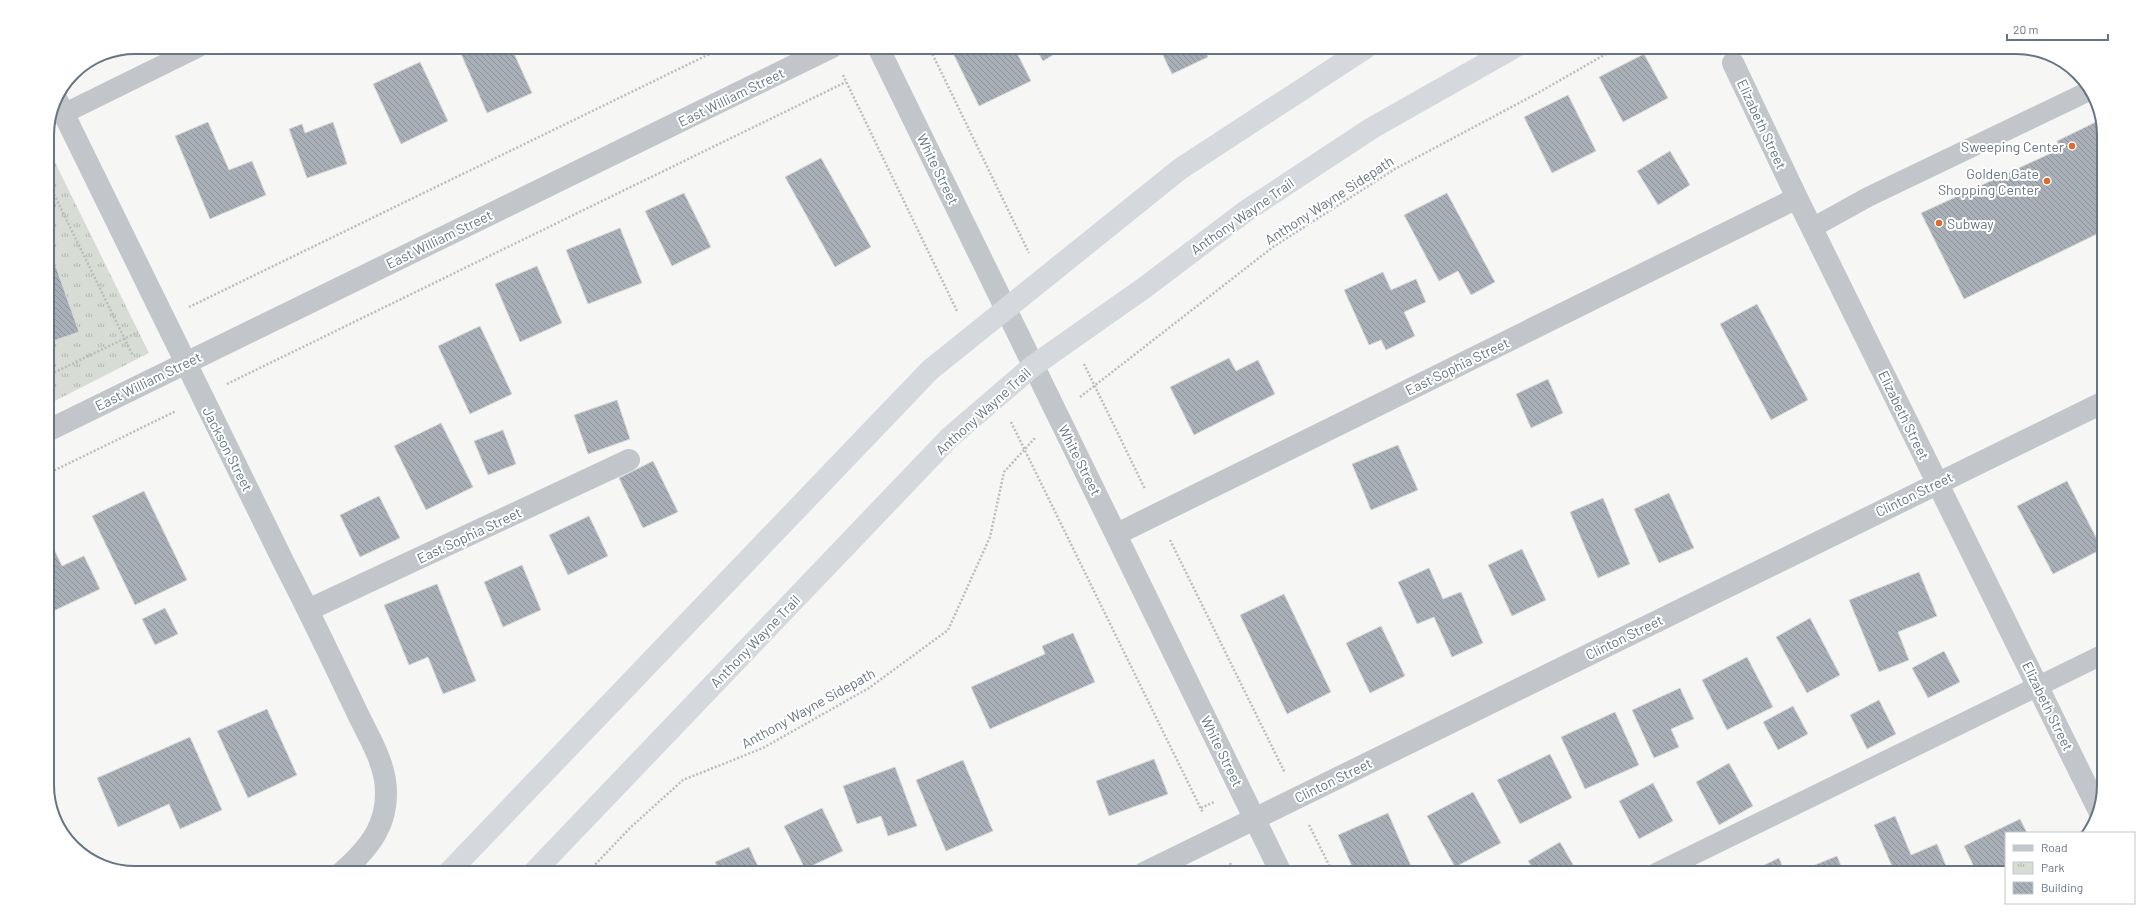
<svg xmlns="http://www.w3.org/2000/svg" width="2151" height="920" viewBox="0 0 2151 920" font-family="Barlow,sans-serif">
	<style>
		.park { fill: url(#park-tufts) }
		.building { fill: url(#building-back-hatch); stroke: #d8d8d6 }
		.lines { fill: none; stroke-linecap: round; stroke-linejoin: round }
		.path { stroke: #babcbf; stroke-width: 2.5; stroke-dasharray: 2 2; stroke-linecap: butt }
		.service { stroke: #c2c5c9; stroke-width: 20 }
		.minor { stroke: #c2c5c9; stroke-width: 22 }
		.trunk { stroke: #d5d8dc; stroke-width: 22 }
		.poi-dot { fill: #dc6a2e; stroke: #fff; stroke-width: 1.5 }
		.labels { text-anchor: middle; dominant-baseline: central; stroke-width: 4; stroke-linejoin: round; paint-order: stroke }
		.street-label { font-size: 14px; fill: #677484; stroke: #fff }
		.poi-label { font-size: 14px; fill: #677484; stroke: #fff; text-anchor: end }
		.rim { fill: none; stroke: #677484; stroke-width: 2 }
	</style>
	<defs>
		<pattern id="park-tufts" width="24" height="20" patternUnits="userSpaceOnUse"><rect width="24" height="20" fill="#d7ddd5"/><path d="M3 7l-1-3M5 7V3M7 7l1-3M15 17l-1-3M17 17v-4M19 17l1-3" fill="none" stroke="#b2b8b2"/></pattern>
		<pattern id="building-back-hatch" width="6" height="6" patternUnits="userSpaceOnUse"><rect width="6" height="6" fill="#a9afb6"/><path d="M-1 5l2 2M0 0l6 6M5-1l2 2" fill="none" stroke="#8d939a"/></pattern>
	</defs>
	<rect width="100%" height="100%" fill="#f6f7f4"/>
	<path class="park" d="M47 146 149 353 47 405Z"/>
	<path class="building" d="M135 47H148L133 55 130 48Z
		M458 47H511L532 93 487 113Z
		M954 47H988L992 55 1008 47H1014L1031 81 979 106 951 49Z
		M1035 47H1066L1043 61Z
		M1159 47H1203L1208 57 1172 74Z
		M1644 54 1668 98 1623 122 1599 77Z
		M420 62 448 121 401 144 373 84Z
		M1568 95 1596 151 1552 173 1524 117Z
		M2100 120 2104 130V233L2103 231 1964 299 1921 213 2060 149 2057 141Z
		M208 122 229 170 252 161 266 195 210 219 175 136Z
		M333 122 347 164 307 178 289 129 302 124 305 133Z
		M1670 151 1690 185 1658 205 1637 171Z
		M821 158 871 247 835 267 785 177Z
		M684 193 711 247 672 266 645 211Z
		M1447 193 1495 282 1471 295 1458 271 1439 281 1404 215Z
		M620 228 642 283 588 304 566 250Z
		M537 266 562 323 520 342 495 284Z
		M56 267 79 332 47 343V271Z
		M1383 272 1391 290 1416 279 1426 302 1404 312 1415 336 1386 350 1381 340 1369 345 1344 290Z
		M1757 304 1808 400 1771 420 1720 324Z
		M480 326 512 394 470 414 438 346Z
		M1229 358 1236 371 1258 360 1275 394 1194 435 1170 387Z
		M1548 379 1563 413 1531 428 1516 394Z
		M617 400 630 439 588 454 574 415Z
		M441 423 473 487 426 510 394 446Z
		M503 430 516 464 488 475 474 441Z
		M1398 445 1418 490 1371 510 1352 464Z
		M653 461 678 512 643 528 619 478Z
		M2067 481 2102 549 2053 574 2017 506Z
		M144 491 187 580 135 605 92 516Z
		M1669 493 1694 548 1659 563 1634 509Z
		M379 496 400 538 360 557 340 515Z
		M1603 498 1630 564 1598 578 1570 512Z
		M589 516 608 556 568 575 549 535Z
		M47 535 62 566 84 556 100 589 47 614Z
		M1522 549 1546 600 1512 616 1488 565Z
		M522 565 541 610 503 627 484 582Z
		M1429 568 1443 599 1461 592 1483 643 1452 657 1434 617 1417 624 1398 582Z
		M1919 572 1937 616 1898 632 1909 660 1879 672 1849 600Z
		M437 584 476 681 443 694 428 657 409 665 384 605Z
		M1284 594 1331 692 1287 714 1240 615Z
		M165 608 178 634 155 645 142 619Z
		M1810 618 1840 675 1807 693 1776 637Z
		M1381 626 1405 676 1370 693 1346 643Z
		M1073 633 1095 682 990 729 971 687 1045 654 1042 646Z
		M1944 651 1960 682 1928 698 1912 668Z
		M1747 657 1773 707 1727 730 1702 680Z
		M1680 688 1694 719 1671 729 1679 747 1654 758 1632 710Z
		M1879 700 1896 734 1867 749 1850 715Z
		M1793 706 1808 734 1778 750 1763 722Z
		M267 709 297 775 248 798 217 731Z
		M1615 712 1639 765 1585 789 1561 737Z
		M190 737 222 810 180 829 169 804 118 827 97 778Z
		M1550 754 1572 798 1520 824 1497 780Z
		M1154 759 1168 794 1109 816 1096 781Z
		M963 760 993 831 946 851 916 780Z
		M1729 763 1753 806 1719 825 1696 782Z
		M895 767 917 826 888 836 881 816 857 824 843 786Z
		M1653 783 1673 821 1639 839 1619 801Z
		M1473 792 1501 843 1455 867 1427 816Z
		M822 808 843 851 805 869 784 826Z
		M1388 813 1414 873H1355L1338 835Z
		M1895 816 1911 855 1937 844 1949 873H1895L1874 825Z
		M2020 819 2027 833H2006V873H1977L1964 846Z
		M1560 842 1576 870 1571 873H1536L1528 861Z
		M749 847 761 873H720L715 862Z
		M1837 856 1844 873H1799L1798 872Z
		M1779 858 1785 873H1761L1758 868Z"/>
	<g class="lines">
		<path class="path" d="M929 47 1029 253
			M843 75 957 311
			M47 180 133 356
			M189 307 724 47
			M1084 364 1145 489
			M2097 372 2104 369
			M47 376 138 332
			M227 384 846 82
			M1080 397 1273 247 1395 169 1536 94 1618 47
			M1011 422 1203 813
			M47 474 176 411
			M1170 540 1285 773
			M1201 808 1214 802
			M1309 825 1333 873
			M1230 863 1235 873
			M587 873 631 827 683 780 763 748 869 688 948 630 990 537 1004 472 1036 437"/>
		<path class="service" d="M63 114 199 47
			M1812 228 1868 197 2089 91
			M1656 873 2104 654"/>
		<path class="minor" d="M878 47 1281 873
			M1733 63 1797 198 2099 811
			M56 98C132 254 208 411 286 567 310 613 332 660 355 708 365 730 381 755 385 780 391 821 371 847 341 873
			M47 431 832 47
			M1117 534 1797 198
			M308 610 629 460
			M1144 873 2104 402"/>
		<path class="trunk" d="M448 873 930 370 1180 169 1367 47
			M533 873 950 437 1033 366 1144 288 1246 211 1372 128 1515 47"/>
	</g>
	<g class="poi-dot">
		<circle cx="2072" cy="146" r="4"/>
		<circle cx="2047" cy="181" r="4"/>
		<circle cx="1939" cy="223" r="4"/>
	</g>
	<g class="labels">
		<g class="street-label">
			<text transform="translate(731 97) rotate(-26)">East William Street</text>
			<text transform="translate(1762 124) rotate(65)">Elizabeth Street</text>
			<text transform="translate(938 169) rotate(64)">White Street</text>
			<text transform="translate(1329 200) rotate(-33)">Anthony Wayne Sidepath</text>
			<text transform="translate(1242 216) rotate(-35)">Anthony Wayne Trail</text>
			<text transform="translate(439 239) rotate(-26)">East William Street</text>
			<text transform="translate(1457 366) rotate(-26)">East Sophia Street</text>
			<text transform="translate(148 381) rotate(-26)">East William Street</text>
			<text transform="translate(983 411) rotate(-42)">Anthony Wayne Trail</text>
			<text transform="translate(1904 415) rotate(64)">Elizabeth Street</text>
			<text transform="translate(228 449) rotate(63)">Jackson Street</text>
			<text transform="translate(1080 460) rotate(63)">White Street</text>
			<text transform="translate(1914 494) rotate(-26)">Clinton Street</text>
			<text transform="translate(469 535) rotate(-25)">East Sophia Street</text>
			<text transform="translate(1624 637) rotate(-26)">Clinton Street</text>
			<text transform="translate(755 641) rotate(-46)">Anthony Wayne Trail</text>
			<text transform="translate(2048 706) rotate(64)">Elizabeth Street</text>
			<text transform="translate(808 708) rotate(-29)">Anthony Wayne Sidepath</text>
			<text transform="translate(1222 751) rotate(64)">White Street</text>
			<text transform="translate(1333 780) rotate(-26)">Clinton Street</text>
		</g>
		<g class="poi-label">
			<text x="2064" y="146">Sweeping Center</text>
			<text x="2039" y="173">Golden Gate<tspan x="2039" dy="16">Shopping Center</tspan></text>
			<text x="1947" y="223" text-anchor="start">Subway</text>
		</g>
	</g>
	<path d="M0 0H2151V920H0ZM135 54H2016A81 81 0 0 1 2097 135V785A81 81 0 0 1 2016 866H135A81 81 0 0 1 54 785V135A81 81 0 0 1 135 54Z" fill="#fff" fill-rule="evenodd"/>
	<path class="rim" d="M135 54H2016A81 81 0 0 1 2097 135V785A81 81 0 0 1 2016 866H135A81 81 0 0 1 54 785V135A81 81 0 0 1 135 54Z"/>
	<rect x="2005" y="832" width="130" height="72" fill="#ffffff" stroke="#c2c7ce"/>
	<rect x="2013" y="845" width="20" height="6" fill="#c2c5c9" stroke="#c2c7ce"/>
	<text x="2041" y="852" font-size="12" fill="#677484">Road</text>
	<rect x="2013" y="862" width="20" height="12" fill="url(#park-tufts)" stroke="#c2c7ce"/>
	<text x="2041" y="872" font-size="12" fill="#677484">Park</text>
	<rect x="2013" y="882" width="20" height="12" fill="url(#building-back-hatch)" stroke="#c2c7ce"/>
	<text x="2041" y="892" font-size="12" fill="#677484">Building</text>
	<path d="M2007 34v6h101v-6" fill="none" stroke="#677484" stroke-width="2"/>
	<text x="2013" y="34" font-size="12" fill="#677484" stroke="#ffffff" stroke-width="3" paint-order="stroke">20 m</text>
</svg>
